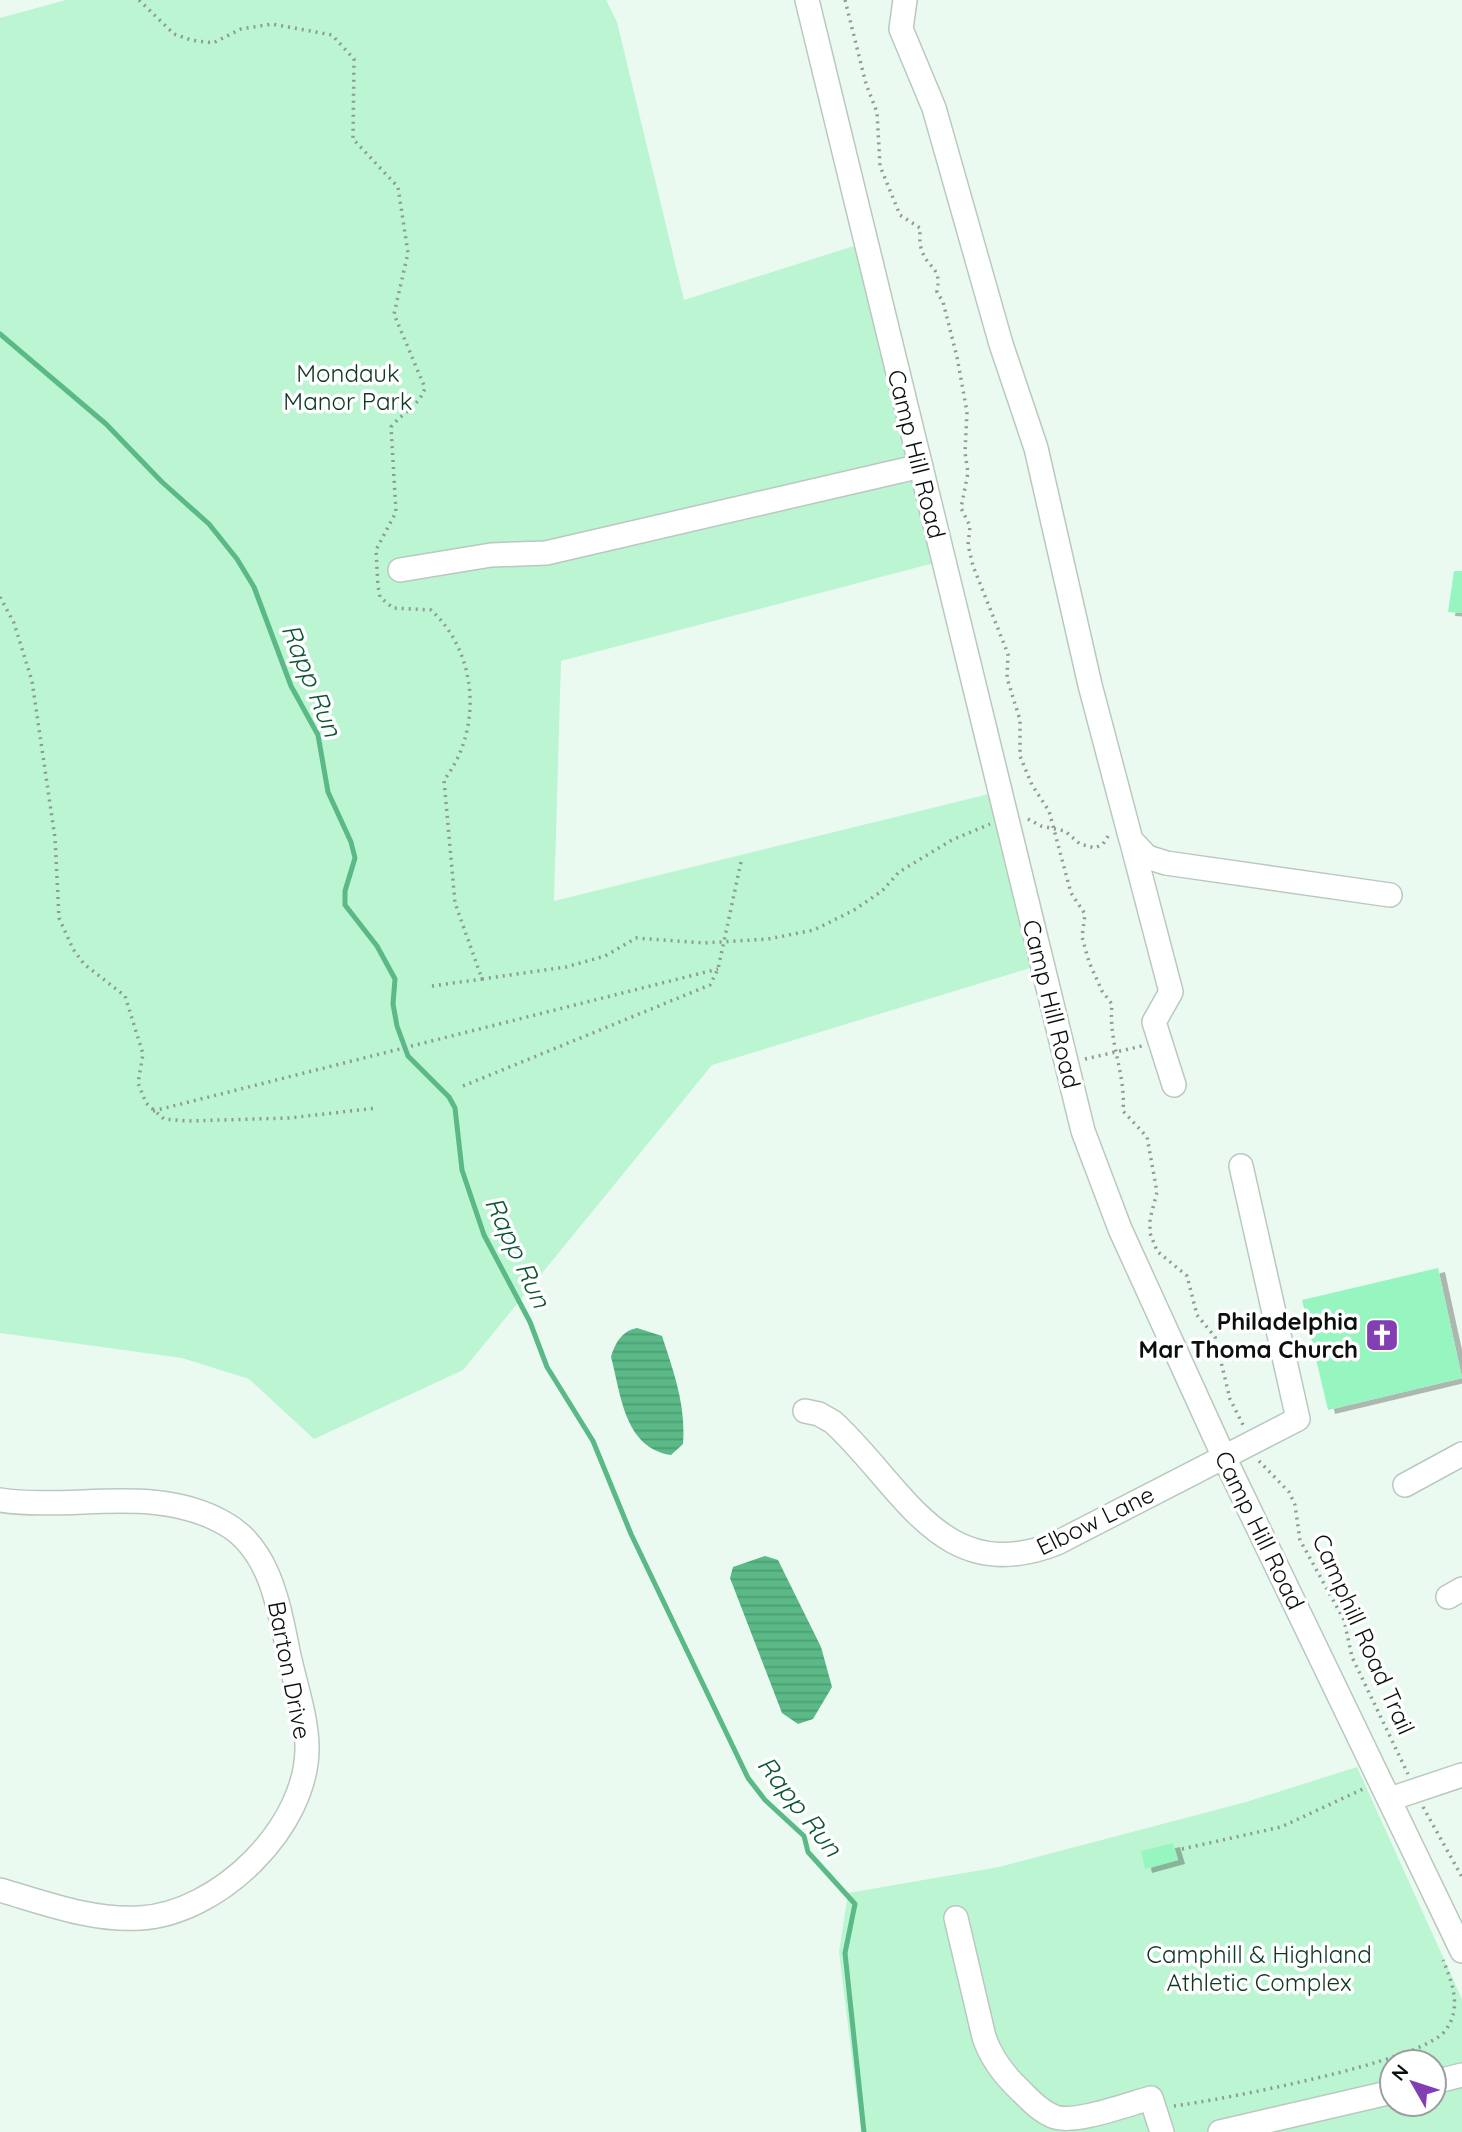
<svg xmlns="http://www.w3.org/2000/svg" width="1462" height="2132" viewBox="0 0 1462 2132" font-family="Quicksand,sans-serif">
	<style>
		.park { fill: #bbf5d2; fill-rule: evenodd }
		.water { fill: url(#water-rules) }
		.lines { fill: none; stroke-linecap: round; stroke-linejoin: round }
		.stream { stroke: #5ab986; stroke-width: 5 }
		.building { fill: #97f6c0; filter: url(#shadow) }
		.minor-casing { stroke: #b9c9bf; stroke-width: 26 }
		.path { stroke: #8e9a93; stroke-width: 3.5; stroke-dasharray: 2 5; stroke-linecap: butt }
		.minor { stroke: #fff; stroke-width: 23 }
		.labels { text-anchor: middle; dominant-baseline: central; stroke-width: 7; stroke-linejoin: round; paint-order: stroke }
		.park-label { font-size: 24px; fill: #0e3823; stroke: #fff }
		.street-label { font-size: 24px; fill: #0b100d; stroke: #fff }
		.poi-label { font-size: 24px; font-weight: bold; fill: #0b100d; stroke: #fff; text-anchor: end }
		.water-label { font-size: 26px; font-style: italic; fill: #0b5635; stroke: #fff }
	</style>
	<defs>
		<pattern id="water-rules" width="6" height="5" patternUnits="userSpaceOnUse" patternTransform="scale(1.75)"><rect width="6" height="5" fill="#5ab986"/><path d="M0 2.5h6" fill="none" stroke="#4d9e72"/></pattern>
		<filter id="shadow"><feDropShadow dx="7" dy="4" stdDeviation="0" flood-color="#0004"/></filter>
	</defs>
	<rect width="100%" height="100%" fill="#eafaf0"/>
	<path class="park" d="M66 0H606L617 22 684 300 857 245 934 563 561 661 554 901 989 794 1030 968 712 1065 463 1370 314 1439 249 1379 182 1358 0 1333V18Z
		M1357 1767 1462 1999V2132H861L839 1952 848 1893 999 1867 1246 1802ZM1392 2062H1434V2104H1392Z"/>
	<path class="water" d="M637 1328 662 1336C674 1373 686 1405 683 1444L671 1455C624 1448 621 1394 611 1357 615 1343 622 1331 637 1328Z
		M765 1556 778 1560 821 1647 832 1687 813 1719 798 1724 782 1713 730 1578 733 1567Z"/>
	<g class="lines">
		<path class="stream" d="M0 334 106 424 162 482 209 524 237 559 254 587 291 686 318 735 328 792 351 842 355 858 345 891V905L377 946 395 979 393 1004 397 1026 408 1056 449 1097 455 1108 462 1170 484 1235 530 1322 547 1367 593 1441 631 1534 748 1778 765 1800 804 1836 808 1852 855 1904 845 1953 864 2132"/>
	</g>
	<path class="building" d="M1454 571H1462V613L1448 612Z
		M1438 1268 1462 1378 1328 1410 1302 1300Z
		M1173 1843 1178 1860 1145 1869 1141 1851Z"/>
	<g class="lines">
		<g class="minor-casing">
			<path id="minor" d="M807 0 1083 1131 1120 1229 1223 1455 1462 1951
				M905 0 901 29 934 108 1001 344 1036 448 1090 685 1131 840 1147 857 1166 863 1390 895
				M400 570 491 555 546 553 921 466
				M1132 843 1171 992 1154 1022 1174 1085
				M805 1411 819 1414 833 1422C904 1487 942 1589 1057 1543L1298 1419 1241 1166
				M1405 1485 1462 1454
				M0 1500C75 1511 155 1484 224 1523 268 1547 278 1602 287 1646 293 1678 306 1713 307 1745 309 1827 218 1914 140 1918 92 1921 45 1903 0 1890
				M1448 1597 1462 1589
				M1390 1799 1462 1775
				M956 1918 984 2037C991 2058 1004 2075 1020 2090 1030 2100 1041 2112 1055 2117 1076 2124 1128 2104 1151 2098L1162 2132
				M1434 2082 1462 2075
				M1220 2132 1392 2092"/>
		</g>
		<path class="path" d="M139 0 174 34 191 40 213 43 241 29 272 24 332 35 354 59 353 139 398 187 408 253 394 314 425 388C419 406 403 412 391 427L396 512 376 550 378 586 380 597 393 608 431 610C478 653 483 730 444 780L455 903 482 979 566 967 605 956 636 938 704 943 768 939 814 930 854 910 882 891 899 872 952 840 990 824
			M845 0 866 84 877 112 880 166 900 215 920 228C920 235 919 244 922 251 929 270 942 267 937 292L943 302 957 357 967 412 965 452 968 473 961 508 970 526 968 545 973 566 1008 654 1007 678 1020 720V756L1032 785 1049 811 1071 893 1085 914 1082 937 1089 962 1102 991 1112 1004C1108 1042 1126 1073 1123 1111L1147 1137 1157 1192 1150 1219V1233L1157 1251 1187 1276 1197 1315 1215 1337 1230 1399 1243 1425
			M0 597 14 623 32 681 55 838 59 918 73 949 84 964 125 996 143 1054 138 1083 146 1103 164 1119 187 1121 289 1118 377 1108
			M1028 819 1041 826 1065 831 1080 844 1095 848 1103 844 1110 833
			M432 986 482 979
			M1085 1059 1142 1046
			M463 1086 710 985 718 969 741 862
			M153 1111 718 969
			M1259 1461 1289 1492 1295 1505 1300 1540 1344 1620 1352 1657 1408 1774
			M1423 1807 1462 1877
			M1182 1849 1281 1827 1363 1789
			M1174 2106C1220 2100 1421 2062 1445 2031 1462 2009 1453 1984 1443 1960"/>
		<use href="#minor" class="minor"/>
	</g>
	<defs>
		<g id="church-square" transform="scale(1.75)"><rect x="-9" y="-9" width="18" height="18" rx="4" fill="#823eb2" stroke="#fff"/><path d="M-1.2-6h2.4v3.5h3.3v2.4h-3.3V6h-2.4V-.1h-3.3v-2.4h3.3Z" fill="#fff"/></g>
	</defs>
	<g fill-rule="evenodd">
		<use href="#church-square" x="1382" y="1335"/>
	</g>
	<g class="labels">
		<g class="park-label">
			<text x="348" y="373">Mondauk<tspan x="348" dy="28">Manor Park</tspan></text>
			<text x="1259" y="1954">Camphill &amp; Highland<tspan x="1259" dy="28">Athletic Complex</tspan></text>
		</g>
		<g class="street-label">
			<text transform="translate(917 454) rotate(76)">Camp Hill Road</text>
			<text transform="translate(1052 1004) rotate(76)">Camp Hill Road</text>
			<text transform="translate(1095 1520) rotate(-26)">Elbow Lane</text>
			<text transform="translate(1260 1530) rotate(64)">Camp Hill Road</text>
			<text transform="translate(1364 1634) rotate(66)">Camphill Road Trail</text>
			<text transform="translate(290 1670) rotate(79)">Barton Drive</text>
		</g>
		<g class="poi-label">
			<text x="1358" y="1321">Philadelphia<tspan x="1358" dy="28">Mar Thoma Church</tspan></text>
		</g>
		<g class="water-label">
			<text transform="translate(312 680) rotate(68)">Rapp Run</text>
			<text transform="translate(518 1252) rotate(65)">Rapp Run</text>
			<text transform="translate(800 1806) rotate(52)">Rapp Run</text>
		</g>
	</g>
	<g transform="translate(1413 2083) rotate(309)"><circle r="33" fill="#ffffff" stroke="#9d9f9e" stroke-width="2"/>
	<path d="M0-5L12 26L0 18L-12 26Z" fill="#823eb2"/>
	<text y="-10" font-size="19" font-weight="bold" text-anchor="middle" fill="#0b100d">N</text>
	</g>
</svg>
